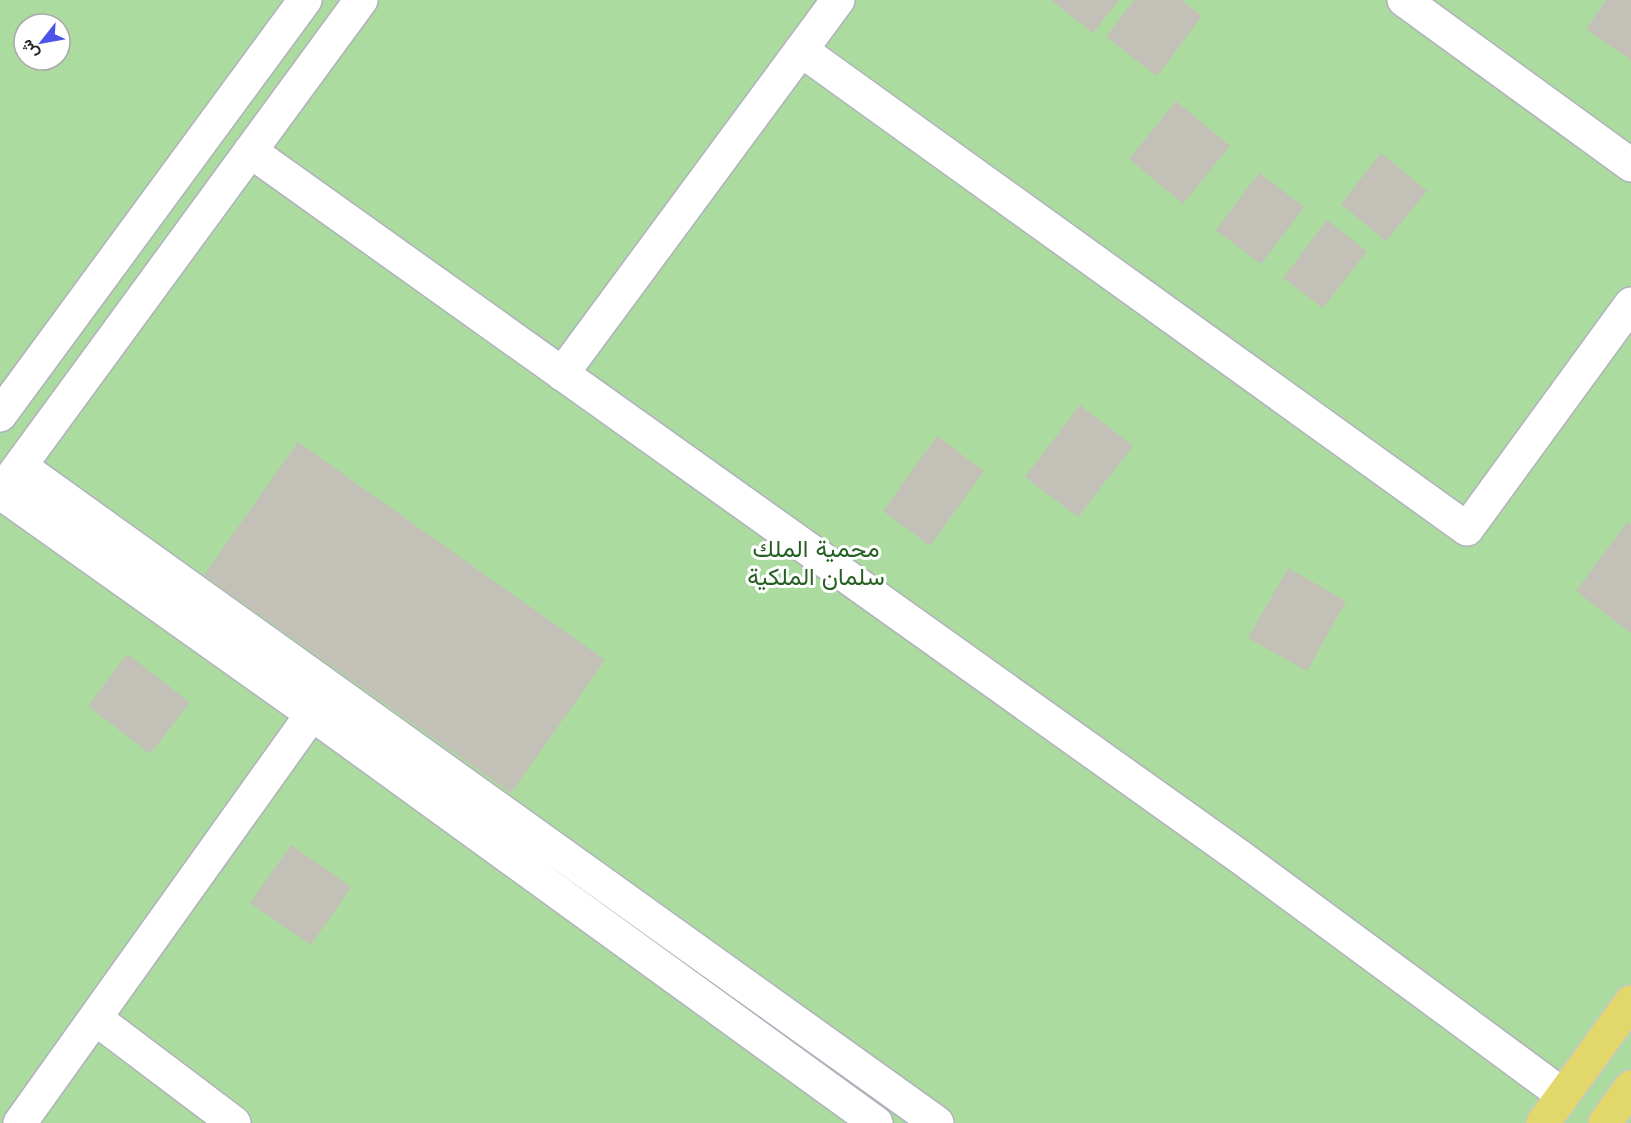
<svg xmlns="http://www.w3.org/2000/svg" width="1631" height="1123" viewBox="0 0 1631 1123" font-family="Jost,Vazirmatn,sans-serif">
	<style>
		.green { fill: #abdb9f; fill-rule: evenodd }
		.building { fill: #c3c0b8 }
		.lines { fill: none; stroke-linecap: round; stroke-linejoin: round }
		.minor-casing { stroke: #b0b1bc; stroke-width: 36 }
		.major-casing { stroke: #c7c7c7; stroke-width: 36 }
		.minor { stroke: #fff; stroke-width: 33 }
		.major { stroke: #e2d76a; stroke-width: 33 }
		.labels { text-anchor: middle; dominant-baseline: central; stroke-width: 6; stroke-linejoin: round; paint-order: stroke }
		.park-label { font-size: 24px; fill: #255f21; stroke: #fff }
	</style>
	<rect width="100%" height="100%" fill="#eae6dd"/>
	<path class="green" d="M0 0H1631V1123H0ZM24 24H60V60H24Z"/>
	<path class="building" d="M1051 0H1119L1093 33Z
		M1134 0H1181L1202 16 1157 76 1106 37Z
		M1606 0H1631V60L1586 29Z
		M1176 101 1230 146 1183 204 1129 159Z
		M1381 153 1427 191 1386 241 1341 204Z
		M1259 173 1304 207 1261 264 1216 230Z
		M1327 220 1367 251 1323 308 1283 278Z
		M1080 405 1133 446 1078 517 1025 477Z
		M937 436 984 471 930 546 883 511Z
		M298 442 605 660 511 793 204 575Z
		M1628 521 1631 524V633L1576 591Z
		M1288 568 1346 601 1307 671 1248 638Z
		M127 654 190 702 150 754 88 706Z
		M291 845 351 887 311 945 250 903Z"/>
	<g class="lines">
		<g class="minor-casing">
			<path id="minor" d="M1404 0 1631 165
				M801 50 1467 529 1631 304
				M250 151 1243 859 1563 1095
				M562 374 838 0
				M0 415 305 0
				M20 466 937 1123
				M6 485 361 0
				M1 493 312 714 876 1123
				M95 1018 234 1123
				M20 1123 312 714"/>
		</g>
		<g class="major-casing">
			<path id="major" d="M1543 1123 1631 1002
				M1605 1123 1631 1087"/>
		</g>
		<use href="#minor" class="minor"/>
		<use href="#major" class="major"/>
	</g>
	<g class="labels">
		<g class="park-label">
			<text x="816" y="548">محمية الملك<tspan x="816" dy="28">سلمان الملكية</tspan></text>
		</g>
	</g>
	<g transform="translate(42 42) rotate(239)"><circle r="28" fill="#ffffff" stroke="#a9a9a9" stroke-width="1.5"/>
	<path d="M0-4.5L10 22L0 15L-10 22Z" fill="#4d53e7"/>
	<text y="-9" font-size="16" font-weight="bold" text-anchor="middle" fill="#292929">ش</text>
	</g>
</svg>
